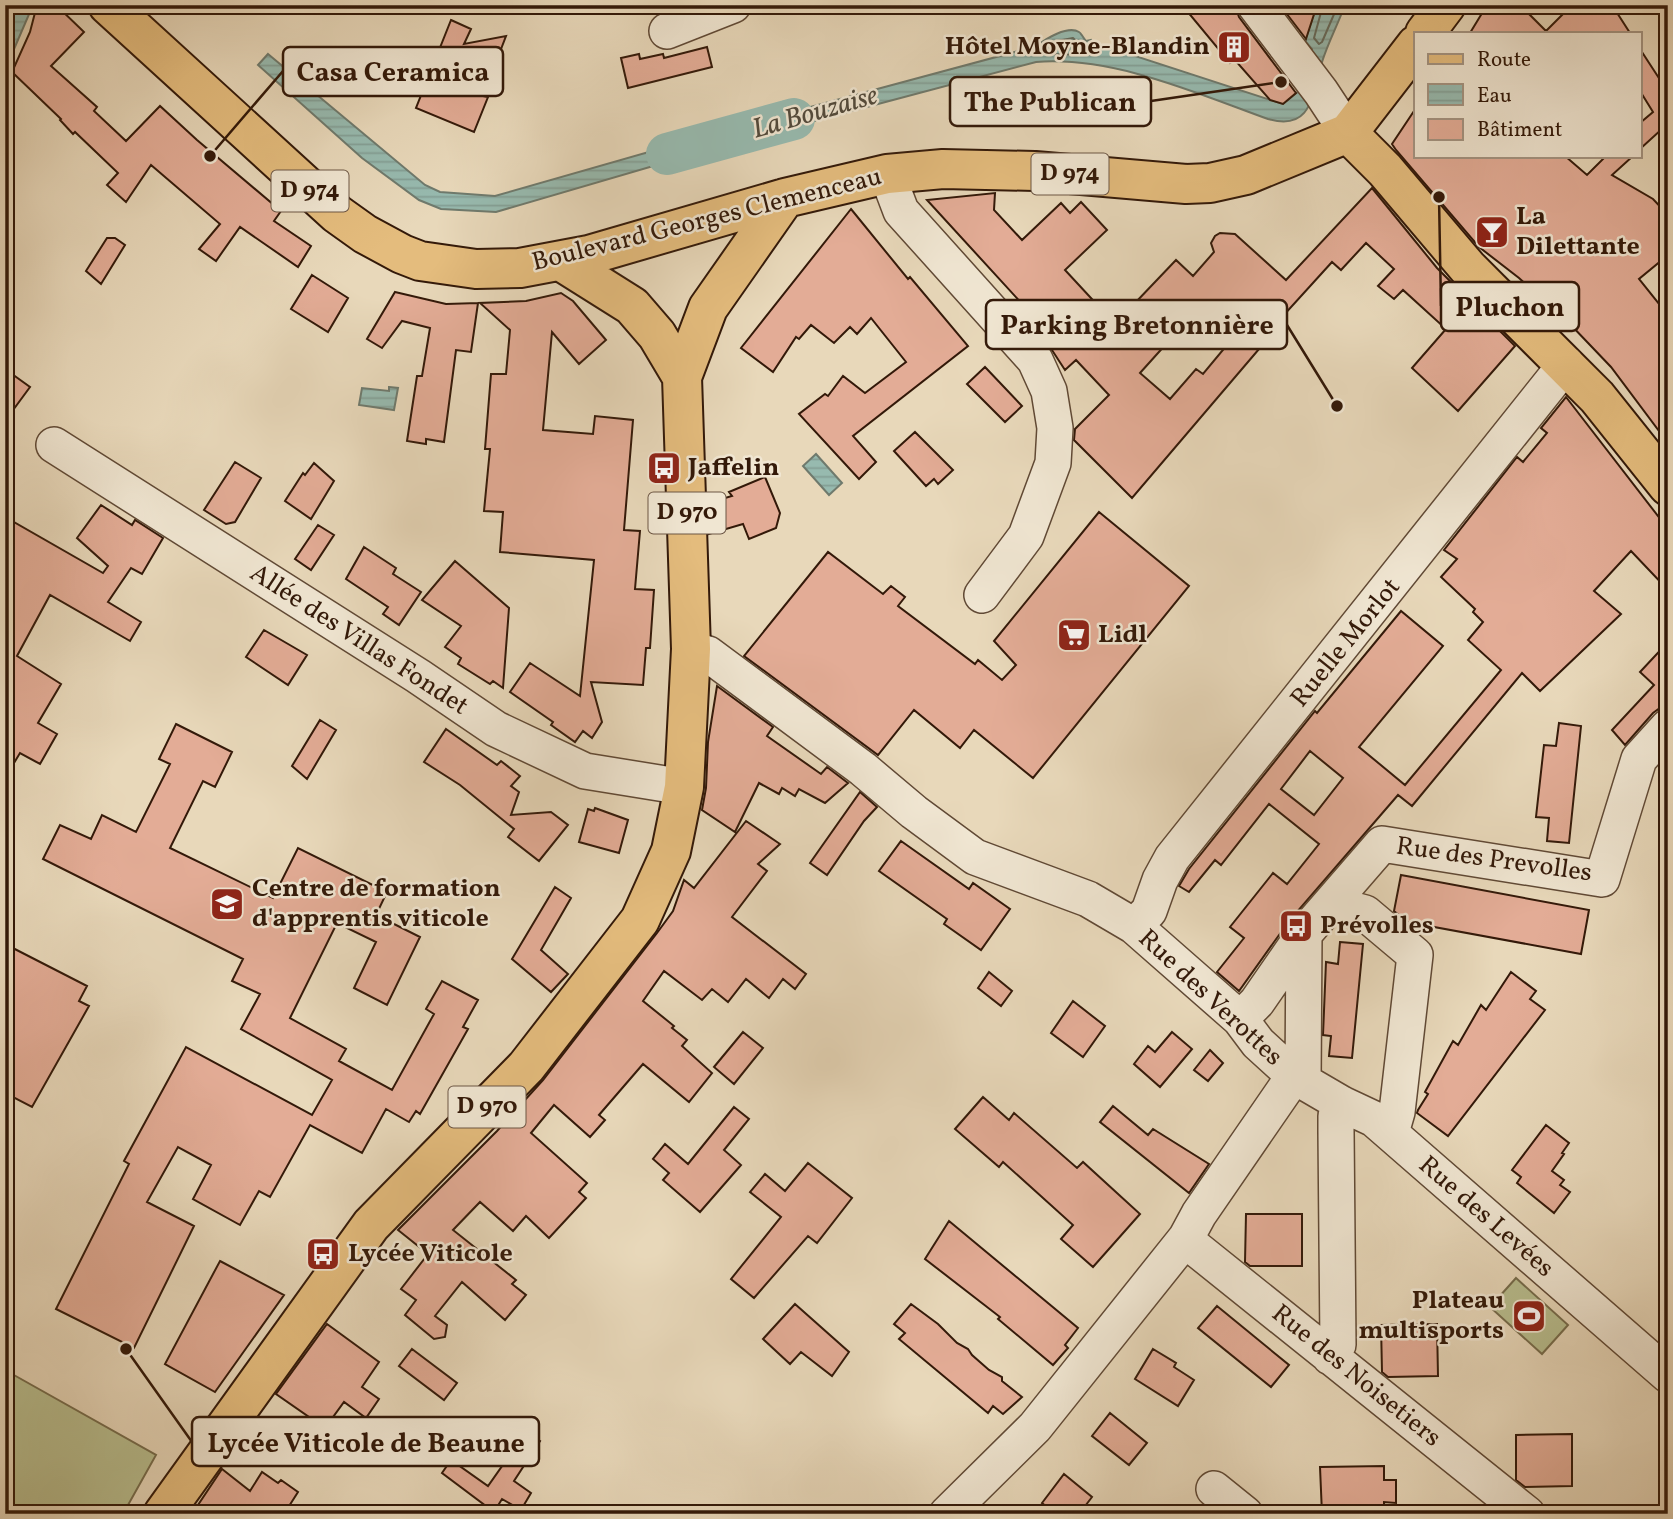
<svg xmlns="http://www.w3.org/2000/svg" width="1673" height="1519" viewBox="0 0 1673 1519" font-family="Vollkorn,serif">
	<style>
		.pitch { fill: #b8be8f; stroke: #766c4c; stroke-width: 2 }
		.water { fill: url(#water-rules); stroke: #6f7a6d; stroke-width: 2 }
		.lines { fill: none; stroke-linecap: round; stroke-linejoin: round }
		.shore { stroke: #656a5c; stroke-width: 2 }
		.river { stroke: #97baaf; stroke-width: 42 }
		.building { fill: #e3ac96; stroke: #331909; stroke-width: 2; fill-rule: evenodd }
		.minor-casing { stroke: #604935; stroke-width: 38 }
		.major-casing { stroke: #331909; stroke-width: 42 }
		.minor { stroke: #f0e6d2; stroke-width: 35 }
		.major { stroke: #e4bc7d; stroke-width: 38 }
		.labels { text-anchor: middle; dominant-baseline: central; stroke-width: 5; stroke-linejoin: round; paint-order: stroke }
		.shield { fill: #f0e6d2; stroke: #6c5645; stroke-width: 2 }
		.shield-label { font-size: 24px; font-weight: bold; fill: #331909 }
		.poi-label { font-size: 26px; font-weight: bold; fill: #331909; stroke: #f0e6d2; text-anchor: start }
		.street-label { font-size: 26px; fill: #331909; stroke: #f0e6d2 }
		.water-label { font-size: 28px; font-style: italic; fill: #51493b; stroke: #f0e6d2 }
		.leader { fill: none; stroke: #331909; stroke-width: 2.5 }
		.callout-dot { fill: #331909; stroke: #f0e6d2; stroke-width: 2.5 }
		.callout { fill: #f0e6d2; stroke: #331909; stroke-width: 2.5 }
		.callout-label { font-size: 28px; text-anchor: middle; font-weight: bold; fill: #331909 }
	</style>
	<defs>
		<pattern id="water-rules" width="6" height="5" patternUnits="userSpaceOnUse" patternTransform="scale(1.75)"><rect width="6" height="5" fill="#97baaf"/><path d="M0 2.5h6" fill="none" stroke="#839f95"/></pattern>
	</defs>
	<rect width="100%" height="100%" fill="#e8d8ba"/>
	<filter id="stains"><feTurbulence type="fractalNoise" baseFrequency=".00286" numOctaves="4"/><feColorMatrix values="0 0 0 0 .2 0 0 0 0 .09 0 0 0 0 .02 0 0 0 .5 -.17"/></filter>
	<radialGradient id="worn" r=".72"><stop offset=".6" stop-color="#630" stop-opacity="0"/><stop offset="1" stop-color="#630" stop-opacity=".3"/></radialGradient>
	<path class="pitch" d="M1516 1278 1568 1325 1542 1354 1490 1307Z
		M5 1370 156 1455 123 1514H5Z"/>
	<path class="water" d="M5 5H33L5 70Z
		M1317 5H1345C1338 24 1328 43 1322 62 1312 93 1313 132 1268 119 1196 93 1113 56 1036 62L739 141 736 127 1037 46C1045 39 1068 25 1079 32 1080 32 1085 40 1086 41L1091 40 1092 42 1283 104 1301 89 1312 49 1305 41Z
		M268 54 425 185 440 192 495 196 722 131 725 145 496 212 441 209 419 200 362 158 258 65Z
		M389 387 398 388 394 410 359 405 362 388 389 391Z
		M816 454 842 483 829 495 803 466Z"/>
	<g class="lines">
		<path class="shore" d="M1323 5 1314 38 1319 44 1322 42 1338 5
			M1073 38 1082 47 1091 50V55L1047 54 1044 52V49L1057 41Z"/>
		<path class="river" d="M667 154 794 119"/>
	</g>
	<path class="building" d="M37 5H56L84 32 51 66 97 107 94 111 126 141 160 106 197 140 281 211 274 221 311 246 298 267 240 227 216 261 199 249 220 224 151 165 126 202 107 185 118 173 75 132 73 134 60 120 61 119 12 72 30 32Z
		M1182 5H1235L1239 17 1296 93 1283 104 1270 100 1235 60 1230 63Z
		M1280 5H1317L1306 39Z
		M1487 5H1520L1546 31 1572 5H1612L1630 33H1470Z
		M451 20 471 29 464 44 506 36 483 96 488 97 474 132 416 108Z
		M707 47 712 67 628 88 621 58 639 54 640 59 663 54 664 58Z
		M1640 49 1668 92V136L1663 128 1640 149V123L1653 112 1640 91Z
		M1416 108V156H1565L1587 175 1606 156H1633L1612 175 1653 199 1668 215V255L1639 279 1668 315V443L1611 367 1569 323 1519 278 1479 247 1396 150 1392 144Z
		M1372 188 1437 268 1515 346 1458 411 1412 368 1446 329 1403 290 1394 299 1378 286 1394 269 1366 243 1341 270 1332 262 1262 339 1265 342 1132 498 1074 440 1075 429 1109 395 1076 360 1065 370 1050 347 1020 313 1025 307 927 200 995 193 994 210 1022 240 1061 203 1070 213 1081 202 1107 230 1065 270 1115 324 1176 260 1193 276 1214 252 1211 243 1215 236 1220 233 1235 234 1286 280ZM1203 303 1237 333 1203 374 1196 369 1170 399 1140 373Z
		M851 209 908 279 910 277 968 346 853 436 876 462 859 479 799 414 825 394 828 396 843 376 865 393 906 362 871 318 857 334 850 327 834 343 811 325 799 339 796 337 773 372 741 348Z
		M107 238H115L125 245 101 284 86 271Z
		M312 275 348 298 328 332 291 309Z
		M395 292 446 304 478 303 471 352 456 350 444 442 426 439V444L407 441 417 376H422L430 328 402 321 382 348 367 339Z
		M561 293 573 301 606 340 579 364 552 332 543 430 593 434 595 416 633 420 624 530 640 531 635 589 654 590 650 648H646L643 685 591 682 602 722 592 738 583 731 575 742 551 725 553 722 510 692 530 663 580 696 594 560 500 552 503 512 484 511 490 449H485L491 374H506L510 330 480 303 526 301Z
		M985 367 1022 406 1005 422 967 384Z
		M5 369 30 387 5 421Z
		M1566 397 1668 529V590L1631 551 1594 591 1621 614 1540 691 1522 673 1412 806 1398 795 1289 921 1239 991 1217 972 1244 938 1230 927 1273 873 1287 884 1319 844 1269 804 1221 865 1215 860 1189 892 1179 886 1189 869 1315 711 1317 713 1401 611 1443 646 1359 747 1405 785 1501 670 1468 640 1483 622 1473 612 1475 609 1441 577 1457 559 1444 550 1517 457 1523 462 1547 433 1541 428ZM1310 751 1343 778 1314 815 1281 789Z
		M915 432 953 470 938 484 934 479 926 486 894 451Z
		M235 462 261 478 235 522 226 524 204 510Z
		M314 463 334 481 311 519 285 501 303 473 305 475Z
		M765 477 780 513 776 528 749 539 743 524 709 534 708 503 732 496 729 492Z
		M101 505 132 525 135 520 163 538 142 574 131 568 108 602 141 622 130 641 50 595 17 656 61 684 38 723 57 734 40 764 20 753 5 778V517L103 573 108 566 77 538Z
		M1099 512 1189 586 1033 778 974 730 960 748 914 710 878 755 744 656 828 552 883 594 891 586 905 597 898 606 975 664 978 660 1002 680 1016 665 994 641Z
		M318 525 334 535 311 570 295 559Z
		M364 547 396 568 393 574 421 592 399 625 383 614 388 607 346 579Z
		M455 561 509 608 503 688 493 681 490 684 458 664 461 658 445 647 461 626 422 600Z
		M264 630 307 655 288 685 246 657Z
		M1668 642V702L1653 713 1625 745 1612 730 1654 685 1640 672Z
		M717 686 773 727 767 736 821 774 827 767 848 783 825 803 799 789 795 796 782 788 779 794 759 783 735 832 702 810 706 788 708 742Z
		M320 720 336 730 307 779 292 766Z
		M1559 723 1581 726 1569 843 1547 841 1549 818 1536 817 1544 745 1556 746Z
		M176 724 232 752 215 787 203 781 170 848 273 898 298 848 387 892 376 915 420 937 387 1005 354 988 376 942 337 923 290 1018 346 1049 339 1061 392 1090 434 1014 426 1009 442 981 478 1000 463 1027 468 1029 420 1114 416 1111 409 1122 386 1109 362 1153 310 1125 270 1197 259 1191 240 1225 193 1199 211 1165 178 1147 147 1202 194 1226 134 1348 56 1309 129 1164 124 1161 186 1047 312 1115 332 1080 241 1029 260 994 232 981 243 959 43 859 60 825 91 839 102 815 136 832 170 764 159 759Z
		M446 729 497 765 501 761 520 776 511 786 519 792 511 815 551 812 568 825 539 861 508 837 514 829 460 785 424 762Z
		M860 792 877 807 864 821 827 875 810 863Z
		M595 808 628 820 619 853 579 842 588 809 594 811Z
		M746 821 780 844 758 864 767 871 732 917 806 974 795 989 783 979 769 998 746 979 728 1002 712 989 702 1000 664 971 643 1001 674 1026 672 1028 687 1040 682 1046 712 1073 689 1102 643 1064 599 1115 605 1120 590 1137 554 1105 531 1133 587 1183 579 1192 586 1198 549 1238 526 1216 513 1231 480 1202 453 1230 516 1280 512 1284 526 1295 505 1320 462 1282 435 1316 447 1325 445 1337 434 1339 405 1315 416 1300 401 1289 428 1254 398 1230 497 1131 543 1080 657 933 673 911 684 880 694 888Z
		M901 841 969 889 973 883 1010 909 981 950 944 924 947 919 879 871Z
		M1401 875 1589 910 1581 954 1407 922 1394 911Z
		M555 887 571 898 541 950 568 974 551 992 512 959Z
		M1340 942 1363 944 1352 1058 1329 1056 1331 1036 1323 1035 1326 962 1338 964Z
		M5 944 87 986 79 1001 89 1006 32 1107 5 1093Z
		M989 972 1012 991 1001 1006 978 988Z
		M1511 972 1536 991 1530 999 1545 1010 1448 1136 1417 1113 1418 1110 1428 1094 1425 1092 1453 1041 1458 1045 1481 1005 1486 1010Z
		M1073 1001 1105 1026 1083 1057 1051 1033Z
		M743 1032 763 1048 734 1084 714 1067Z
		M1172 1032 1192 1049 1160 1087 1134 1064 1148 1046 1155 1052Z
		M1210 1050 1223 1063 1208 1081 1194 1070Z
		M983 1097 1009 1120 1014 1113 1077 1168 1083 1162 1140 1214 1093 1267 1061 1239 1073 1225 1003 1162 999 1167 955 1129Z
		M1113 1106 1148 1135 1153 1129 1209 1164 1189 1193 1100 1122Z
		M734 1107 749 1119 724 1150 741 1165 700 1212 663 1180 669 1173 653 1159 665 1144 688 1164Z
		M1546 1125 1569 1143 1562 1153 1564 1154 1552 1171 1564 1180 1560 1185 1570 1192 1554 1213 1517 1183 1521 1177 1512 1170Z
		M808 1163 852 1198 817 1243 808 1236 754 1298 731 1279 781 1217 750 1192 765 1174 785 1191Z
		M1246 1214H1302V1266H1250L1245 1262Z
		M949 1221 1078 1328 1065 1345 1068 1348 1053 1365 998 1319 1000 1317 925 1259Z
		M220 1261 284 1295 215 1392 165 1364Z
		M795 1304 849 1352 832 1376 801 1352 790 1364 763 1339Z
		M911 1304 938 1324 957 1343 968 1349 972 1355 989 1370 1002 1377V1381L1022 1397 1003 1414 993 1406 988 1413 899 1339 905 1333 894 1324Z
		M1217 1306 1289 1365 1271 1387 1198 1328Z
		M327 1324 379 1362 362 1387 379 1399 366 1418 344 1402 325 1428 276 1394Z
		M1437 1324 1438 1376 1388 1377 1382 1372 1381 1325Z
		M412 1349 457 1383 444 1400 399 1366Z
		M1153 1349 1176 1363 1174 1367 1194 1380 1178 1406 1135 1379Z
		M1110 1413 1147 1443 1129 1465 1092 1436Z
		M526 1432 540 1441 514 1481 531 1493 521 1510 502 1499 494 1512 442 1473 451 1460 488 1486Z
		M1572 1434V1486L1525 1487 1516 1480V1435Z
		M1384 1466V1480H1396V1503L1384 1502V1514H1322L1320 1467Z
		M222 1469 250 1491 262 1472 278 1483 281 1480 298 1492 284 1514H192Z
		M1064 1474 1092 1497 1079 1514H1055L1042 1503Z"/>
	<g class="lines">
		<g class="minor-casing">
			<path id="minor" d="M1255 5 1321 92 1348 133
				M667 31 733 5
				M887 174 901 211 1035 360 1049 391 1055 428 1053 463 1026 536 982 595
				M54 445 418 676 496 729 585 771 684 787
				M691 649 708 654 863 769 914 812 975 857 1088 899 1134 926 1240 1019 1258 1043 1294 1076 1342 1104 1374 1119 1668 1375
				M1331 904 1365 913 1415 955 1397 1112 1391 1133
				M1134 926 1149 911 1160 880 1172 858 1566 364
				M1240 1019 1257 1002 1304 934 1382 844 1602 879 1639 759 1668 727
				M1303 1082 1304 934
				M1186 1238 1194 1247 1527 1514
				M1330 1357 1338 1345 1336 1131V1116L1342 1104
				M1214 1489 1245 1514
				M947 1514 1035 1427 1186 1238 1199 1214 1294 1076"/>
		</g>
		<g class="major-casing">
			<path id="major" d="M108 5 337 214 365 234 402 254 420 261 476 269 520 268 589 255 785 198 887 174 943 169 1035 171 1186 184 1210 183 1246 175 1348 133 1416 45
				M1425 33 1446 5
				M1348 133 1385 170 1468 268 1597 397 1668 486
				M562 262 632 306 657 335 682 377
				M163 1514 371 1225 526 1067 640 920 671 851 684 787 691 649 682 377 708 308 785 198"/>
		</g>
		<use href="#minor" class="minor"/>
		<use href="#major" class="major"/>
	</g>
	<defs>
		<g id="building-square" transform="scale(1.75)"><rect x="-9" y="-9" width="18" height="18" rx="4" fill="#8f2418" stroke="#f0e6d2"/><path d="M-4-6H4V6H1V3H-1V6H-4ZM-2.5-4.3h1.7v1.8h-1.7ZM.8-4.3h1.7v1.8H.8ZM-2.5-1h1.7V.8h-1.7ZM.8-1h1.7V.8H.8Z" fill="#fff"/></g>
		<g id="bar-square" transform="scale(1.75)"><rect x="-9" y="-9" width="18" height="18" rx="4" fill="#8f2418" stroke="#f0e6d2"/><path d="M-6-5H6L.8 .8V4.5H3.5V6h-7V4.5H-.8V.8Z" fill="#fff"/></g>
		<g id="bus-square" transform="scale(1.75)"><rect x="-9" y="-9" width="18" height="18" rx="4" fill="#8f2418" stroke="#f0e6d2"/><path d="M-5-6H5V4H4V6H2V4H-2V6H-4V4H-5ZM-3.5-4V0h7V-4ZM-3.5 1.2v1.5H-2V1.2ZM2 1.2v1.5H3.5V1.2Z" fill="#fff"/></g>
		<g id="supermarket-square" transform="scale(1.75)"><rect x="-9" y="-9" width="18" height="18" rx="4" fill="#8f2418" stroke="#f0e6d2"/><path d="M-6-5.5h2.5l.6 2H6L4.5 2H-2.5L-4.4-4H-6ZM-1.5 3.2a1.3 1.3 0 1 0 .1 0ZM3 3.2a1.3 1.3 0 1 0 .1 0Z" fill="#fff"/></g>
		<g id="university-square" transform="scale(1.75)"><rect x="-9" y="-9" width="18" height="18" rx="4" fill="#8f2418" stroke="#f0e6d2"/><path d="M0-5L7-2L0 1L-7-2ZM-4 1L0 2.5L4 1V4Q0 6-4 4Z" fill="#fff"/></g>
		<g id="stadium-square" transform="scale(1.75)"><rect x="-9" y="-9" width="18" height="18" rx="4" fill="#8f2418" stroke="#f0e6d2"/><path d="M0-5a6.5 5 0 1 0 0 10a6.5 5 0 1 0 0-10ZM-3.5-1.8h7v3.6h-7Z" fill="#fff"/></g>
	</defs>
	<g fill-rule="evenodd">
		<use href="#building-square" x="1234" y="47"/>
		<use href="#bar-square" x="1492" y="232"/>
		<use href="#bus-square" x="664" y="468"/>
		<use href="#supermarket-square" x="1074" y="635"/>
		<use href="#university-square" x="227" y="904"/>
		<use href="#bus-square" x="1296" y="926"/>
		<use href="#bus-square" x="323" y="1254"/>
		<use href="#stadium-square" x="1529" y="1316"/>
	</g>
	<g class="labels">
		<g class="shield">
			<rect x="1031.5" y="153.5" width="77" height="41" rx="5"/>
			<rect x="271.5" y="170.5" width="77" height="41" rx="5"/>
			<rect x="648.5" y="492.5" width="77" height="41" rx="5"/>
			<rect x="448.5" y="1086.5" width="77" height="41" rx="5"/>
		</g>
		<g class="shield-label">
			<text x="1070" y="174">D 974</text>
			<text x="310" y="191">D 974</text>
			<text x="687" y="513">D 970</text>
			<text x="487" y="1107">D 970</text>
		</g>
		<g class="poi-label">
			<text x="1210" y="47" text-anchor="end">Hôtel Moyne-Blandin</text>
			<text x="1516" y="217">La<tspan x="1516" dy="30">Dilettante</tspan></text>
			<text x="688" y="468">Jaffelin</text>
			<text x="1098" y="635">Lidl</text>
			<text x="252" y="889">Centre de formation<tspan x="252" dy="30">d'apprentis viticole</tspan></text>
			<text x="1320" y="926">Prévolles</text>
			<text x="348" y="1254">Lycée Viticole</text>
			<text x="1504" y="1301" text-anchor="end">Plateau<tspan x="1504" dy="30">multisports</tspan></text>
		</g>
		<g class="street-label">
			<text transform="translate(707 220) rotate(-14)">Boulevard Georges Clemenceau</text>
			<text transform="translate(359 640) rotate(33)">Allée des Villas Fondet</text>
			<text transform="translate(1346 643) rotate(-51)">Ruelle Morlot</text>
			<text transform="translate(1494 860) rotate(8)">Rue des Prevolles</text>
			<text transform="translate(1210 998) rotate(43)">Rue des Verottes</text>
			<text transform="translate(1486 1217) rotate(41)">Rue des Levées</text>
			<text transform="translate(1356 1376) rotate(39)">Rue des Noisetiers</text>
		</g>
		<g class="water-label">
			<text transform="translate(815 113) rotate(-16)">La Bouzaise</text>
		</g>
	</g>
	<path class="leader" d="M210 156L283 71M1281 82L1151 101M1439 197L1441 306M1337 406L1287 325M126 1349L192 1442"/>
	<g class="callout-dot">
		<circle cx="210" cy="156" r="7"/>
		<circle cx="1281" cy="82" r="7"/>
		<circle cx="1439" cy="197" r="7"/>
		<circle cx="1337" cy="406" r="7"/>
		<circle cx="126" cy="1349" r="7"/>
	</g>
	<g class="callout">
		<rect x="283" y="47" width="220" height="49" rx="7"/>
		<rect x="950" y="77" width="201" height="49" rx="7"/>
		<rect x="1441" y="282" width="138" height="49" rx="7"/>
		<rect x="986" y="300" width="301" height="49" rx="7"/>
		<rect x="192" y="1417" width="347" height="49" rx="7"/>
	</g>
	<g class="callout-label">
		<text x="393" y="81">Casa Ceramica</text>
		<text x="1050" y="111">The Publican</text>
		<text x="1510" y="316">Pluchon</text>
		<text x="1137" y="334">Parking Bretonnière</text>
		<text x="366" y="1452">Lycée Viticole de Beaune</text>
	</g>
	<rect width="1673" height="1519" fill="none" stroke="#e8d8ba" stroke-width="28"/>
	<rect x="7" y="7" width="1659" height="1505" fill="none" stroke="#331909" stroke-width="3.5"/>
	<rect x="14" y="14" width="1645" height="1491" fill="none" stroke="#331909" stroke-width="2"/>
	<rect x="1414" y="32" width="228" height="126" fill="#f0e6d2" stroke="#a49482" stroke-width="2"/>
	<rect x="1428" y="54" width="35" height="10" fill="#e4bc7d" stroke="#a49482" stroke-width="2"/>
	<text x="1477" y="66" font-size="21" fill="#331909">Route</text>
	<rect x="1428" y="84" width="35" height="21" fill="url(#water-rules)" stroke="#a49482" stroke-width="2"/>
	<text x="1477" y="102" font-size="21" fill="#331909">Eau</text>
	<rect x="1428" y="119" width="35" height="21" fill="#e3ac96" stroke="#a49482" stroke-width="2"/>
	<text x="1477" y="136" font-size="21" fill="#331909">Bâtiment</text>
	<rect width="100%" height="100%" filter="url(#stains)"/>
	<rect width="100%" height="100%" fill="url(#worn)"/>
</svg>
